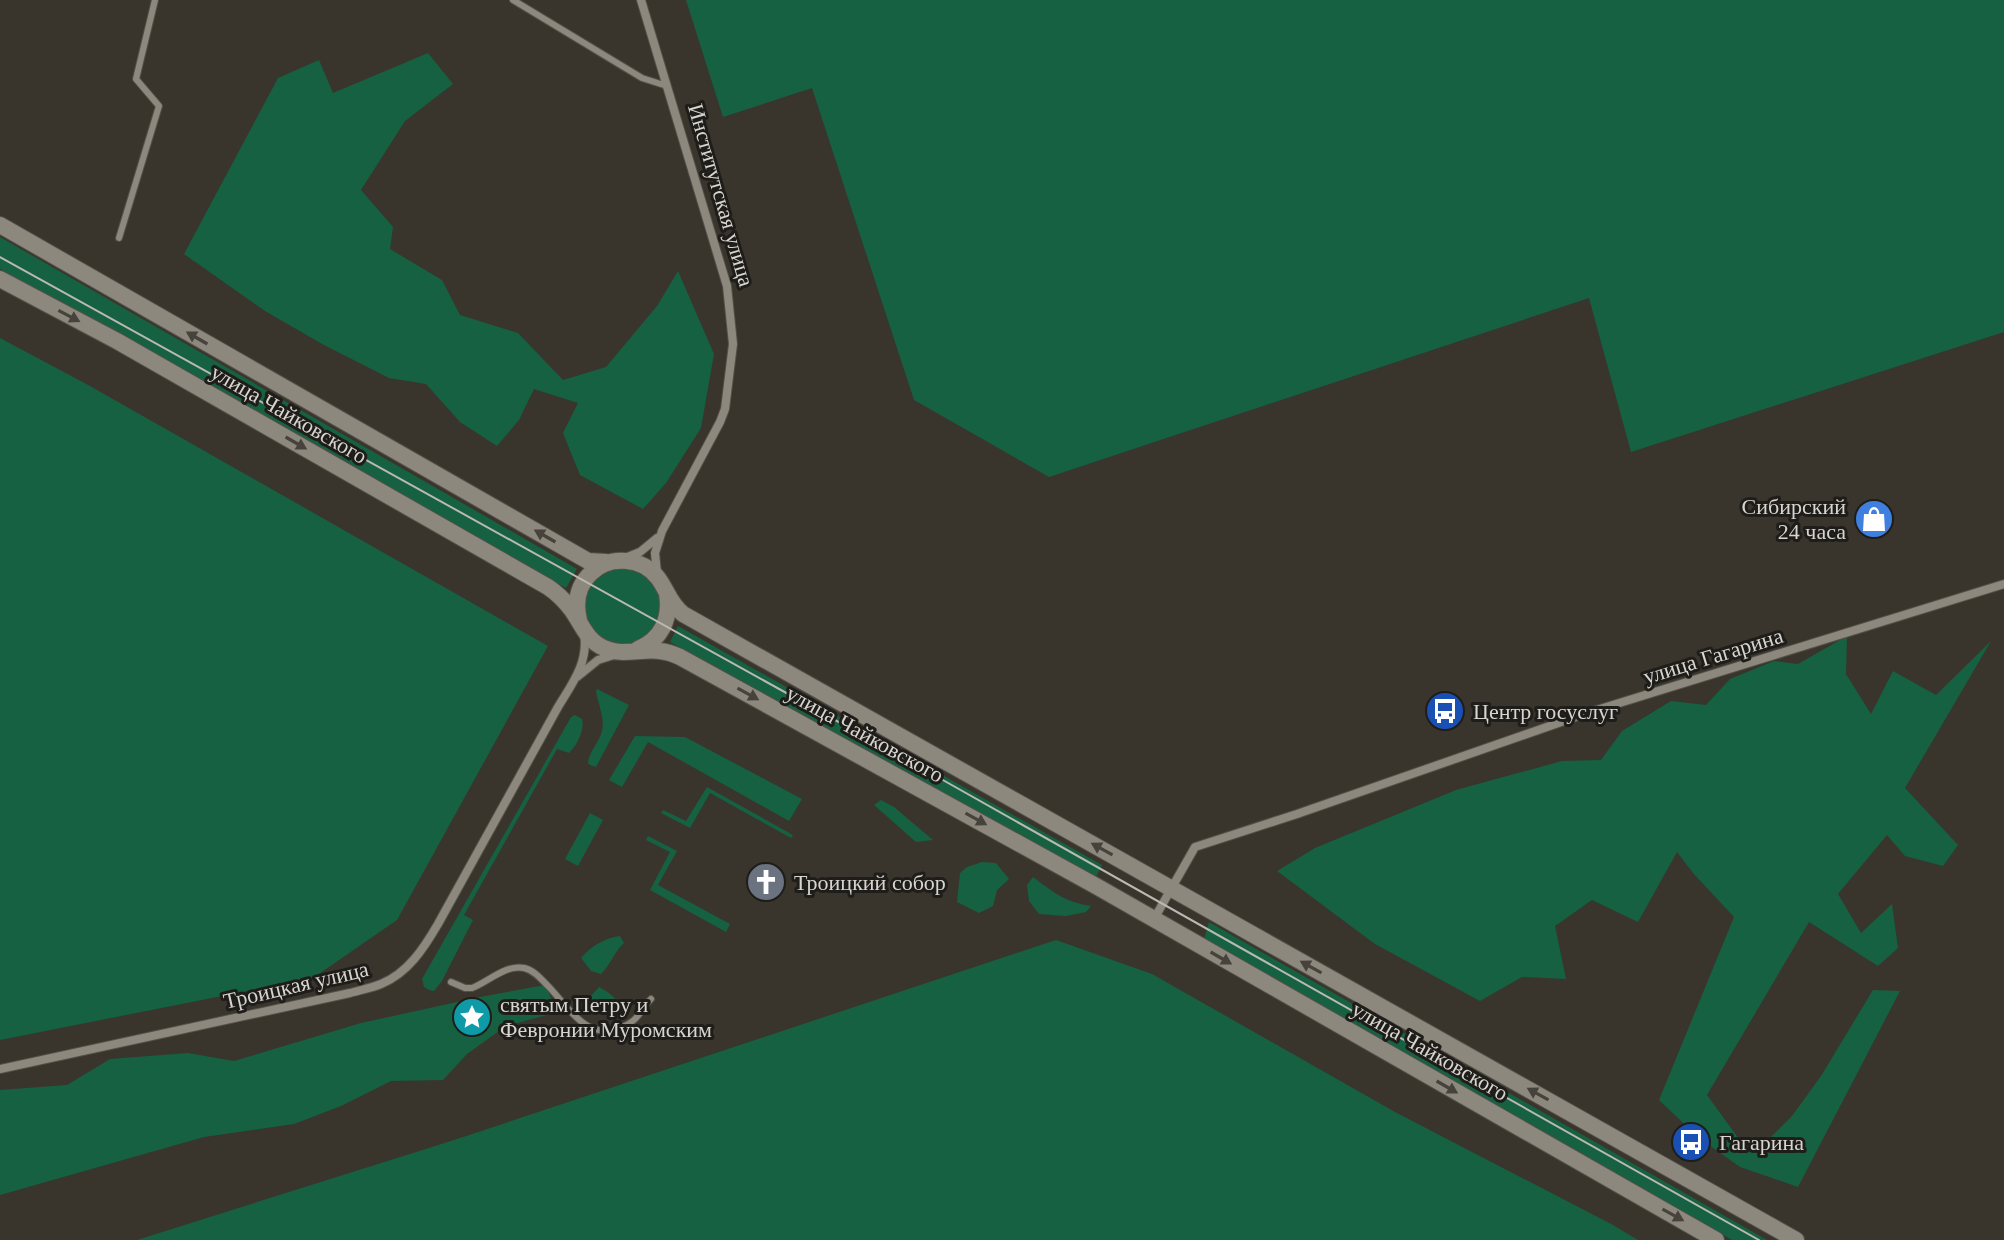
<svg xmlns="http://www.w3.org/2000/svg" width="2004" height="1240" viewBox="0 0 2004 1240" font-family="'Times New Roman',serif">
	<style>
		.green { fill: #156141 }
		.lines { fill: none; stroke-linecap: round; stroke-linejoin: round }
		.lane-casing { stroke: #545049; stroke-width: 8 }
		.street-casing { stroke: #545049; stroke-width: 10 }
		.secondary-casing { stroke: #545049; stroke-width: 18 }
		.lane { stroke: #8d887e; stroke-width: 6 }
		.street { stroke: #8d887e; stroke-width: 8 }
		.secondary { stroke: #8d887e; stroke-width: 16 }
		.tram { stroke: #bbb8b2; stroke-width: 2 }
		.oneway { fill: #46423c }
		.labels { text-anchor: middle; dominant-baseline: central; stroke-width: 6; stroke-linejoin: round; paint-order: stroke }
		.street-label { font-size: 22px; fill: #d8d5d0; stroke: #1f1d19 }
		.poi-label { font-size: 22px; fill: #d8d5d0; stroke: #1f1d19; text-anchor: start }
	</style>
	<rect width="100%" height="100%" fill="#39352c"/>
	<path class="green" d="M686 0H2004V332L1631 452 1589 298 1049 477 914 400 812 88 723 117Z
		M428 53 453 84 405 121 361 190 393 227 390 249 442 280 460 315 518 333 563 380 606 367 657 306 678 271 714 354 701 428 666 483 643 509 580 475 563 433 578 403 534 389 519 420 497 446 460 422 426 384 389 378 324 345 265 311 184 254 278 78 319 60 333 93Z
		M0 237 577 569 566 588 0 269Z
		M0 338 90 386 548 646 397 920 313 978 0 1040Z
		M614 566 640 569 662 594 659 626 632 646 606 644 583 619 587 585Z
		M678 626 1102 865 1095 879 670 642Z
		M1847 636 1846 674 1871 714 1893 671 1936 695 1991 641 1905 788 1958 845 1943 866 1905 856 1887 835 1838 894 1861 933 1892 904 1898 948 1878 966 1809 922 1707 1095 1739 1139 1763 1145 1792 1116 1821 1076 1873 990 1900 991 1798 1187 1740 1167 1698 1137 1659 1100 1734 917 1693 873 1677 852 1638 922 1592 900 1555 926 1566 979 1522 977 1480 1001 1375 944 1277 871 1315 848 1456 790 1562 761 1601 760 1622 731 1671 701 1706 705 1730 679 1774 661 1798 664Z
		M597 689 629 705 596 767 590 765 588 763C589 751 599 743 602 731 605 719 598 703 596 691Z
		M575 715 582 719C585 729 577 746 569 753L557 749 464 915 473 920 442 981 434 991 429 990 424 987 422 979 571 717Z
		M635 736 685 737 802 799 789 821 648 742 622 787 609 780Z
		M707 787 793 835 791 838 710 793 690 828 661 813 663 810 686 821Z
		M881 800 894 807 933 840 916 842 874 805Z
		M590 813 603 820 578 866 565 859Z
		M648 836 677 851 658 885 730 924 726 932 650 890 670 852 646 840Z
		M982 862 996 863 1009 879 997 890 993 906 979 913 957 902 960 873 967 867Z
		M1033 877C1053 892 1065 902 1091 906L1086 912 1066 916 1039 914 1029 901 1027 885Z
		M1209 922 1767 1240H1732L1204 939Z
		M620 936 624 943C614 952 611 964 601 974L591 971 581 958C591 946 605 938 620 936Z
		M1056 940 1152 974 1395 1112 1613 1225 1638 1240H137L451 1141Z
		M545 985 558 1012 506 1026 467 1054 443 1080 391 1081 341 1106 294 1124 204 1137 0 1195V1090L67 1085 110 1059 188 1053 234 1061 361 1023 480 997Z
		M599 987C610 993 617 997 619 1010L598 1011 590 997Z"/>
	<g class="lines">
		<g class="lane-casing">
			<path id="lane" d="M513 0 642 78 667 86
				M119 238 159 106 136 79 155 0
				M451 982 465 988H472C488 982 506 964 524 968 534 970 542 980 549 987 568 1007 587 1041 619 1028 625 1026 631 1023 635 1019 641 1013 645 1005 651 999"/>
		</g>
		<g class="street-casing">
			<path id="street" d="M641 0 727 286 733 344 725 409 720 422 662 531 655 553 657 573
				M625 558 640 552 657 538
				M577 677 598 660 617 654
				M1154 919 1195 847 1297 814 1587 713 2004 584
				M0 1069 350 993C360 990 371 988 381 984 408 973 424 948 438 924L558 707C572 684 589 662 584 633"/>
		</g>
		<g class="secondary-casing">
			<path id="secondary" d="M0 225 588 561 606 562
				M0 279 117 341 548 587C557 593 564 600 571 609 582 624 586 640 604 648 628 659 650 642 680 657L1096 886 1716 1240
				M579 620C575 603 577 586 591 573 609 555 642 557 658 578 667 590 670 604 683 614L1796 1240
				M638 649C661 640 671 619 667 594"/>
		</g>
		<use href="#lane" class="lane"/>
		<use href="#street" class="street"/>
		<use href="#secondary" class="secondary"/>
		<path class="tram" d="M0 257 918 766 1759 1240"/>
	</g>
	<defs><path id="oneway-solid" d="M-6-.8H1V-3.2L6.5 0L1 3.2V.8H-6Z" transform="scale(2)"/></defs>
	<g class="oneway">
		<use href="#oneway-solid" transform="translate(69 316) rotate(28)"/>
		<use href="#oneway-solid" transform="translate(197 338) rotate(-150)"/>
		<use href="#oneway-solid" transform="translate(296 443) rotate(30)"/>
		<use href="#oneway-solid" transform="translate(545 536) rotate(-150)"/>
		<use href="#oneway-solid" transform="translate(748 694) rotate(29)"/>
		<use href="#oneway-solid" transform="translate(976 819) rotate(29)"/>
		<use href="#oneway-solid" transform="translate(1102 849) rotate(-151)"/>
		<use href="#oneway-solid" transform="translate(1221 958) rotate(30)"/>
		<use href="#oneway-solid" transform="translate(1311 967) rotate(-151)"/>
		<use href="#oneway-solid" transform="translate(1447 1087) rotate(30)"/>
		<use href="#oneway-solid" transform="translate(1538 1094) rotate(-151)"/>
		<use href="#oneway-solid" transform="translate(1673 1215) rotate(29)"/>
	</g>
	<defs>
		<g id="shop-disc" transform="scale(2)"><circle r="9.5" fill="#3f7fe0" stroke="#1f1d19"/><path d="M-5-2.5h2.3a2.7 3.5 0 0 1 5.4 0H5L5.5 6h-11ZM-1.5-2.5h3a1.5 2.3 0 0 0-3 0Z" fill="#fff"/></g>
		<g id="bus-disc" transform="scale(2)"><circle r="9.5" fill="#1a4fb4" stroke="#1f1d19"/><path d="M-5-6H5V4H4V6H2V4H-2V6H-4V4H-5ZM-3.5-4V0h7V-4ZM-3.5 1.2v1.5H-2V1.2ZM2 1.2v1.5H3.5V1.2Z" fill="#fff"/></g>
		<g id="church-disc" transform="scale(2)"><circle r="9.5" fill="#6b7280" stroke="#1f1d19"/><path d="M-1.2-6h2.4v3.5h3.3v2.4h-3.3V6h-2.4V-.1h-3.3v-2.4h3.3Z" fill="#fff"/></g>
		<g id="sight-disc" transform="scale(2)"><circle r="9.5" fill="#0f9aa8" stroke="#1f1d19"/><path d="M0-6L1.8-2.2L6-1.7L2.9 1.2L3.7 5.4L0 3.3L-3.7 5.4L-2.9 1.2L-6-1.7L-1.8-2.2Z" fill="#fff"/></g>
	</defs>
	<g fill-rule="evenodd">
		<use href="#shop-disc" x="1874" y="519"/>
		<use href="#bus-disc" x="1445" y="711"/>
		<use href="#church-disc" x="766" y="882"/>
		<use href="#sight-disc" x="472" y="1017"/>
		<use href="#bus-disc" x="1691" y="1142"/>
	</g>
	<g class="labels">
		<g class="street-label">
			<text transform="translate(721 195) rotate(74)">Институтская улица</text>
			<text transform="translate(289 414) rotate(30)">улица Чайковского</text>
			<text transform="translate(1713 656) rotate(-17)">улица Гагарина</text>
			<text transform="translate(865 734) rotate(29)">улица Чайковского</text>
			<text transform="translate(296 985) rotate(-13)">Троицкая улица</text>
			<text transform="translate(1430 1051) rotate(30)">улица Чайковского</text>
		</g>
		<g class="poi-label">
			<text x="1846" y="506" text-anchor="end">Сибирский<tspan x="1846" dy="25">24 часа</tspan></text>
			<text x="1473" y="711">Центр госуслуг</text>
			<text x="794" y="882">Троицкий собор</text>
			<text x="500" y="1004">святым Петру и<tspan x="500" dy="25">Февронии Муромским</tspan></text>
			<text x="1719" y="1142">Гагарина</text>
		</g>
	</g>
</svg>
